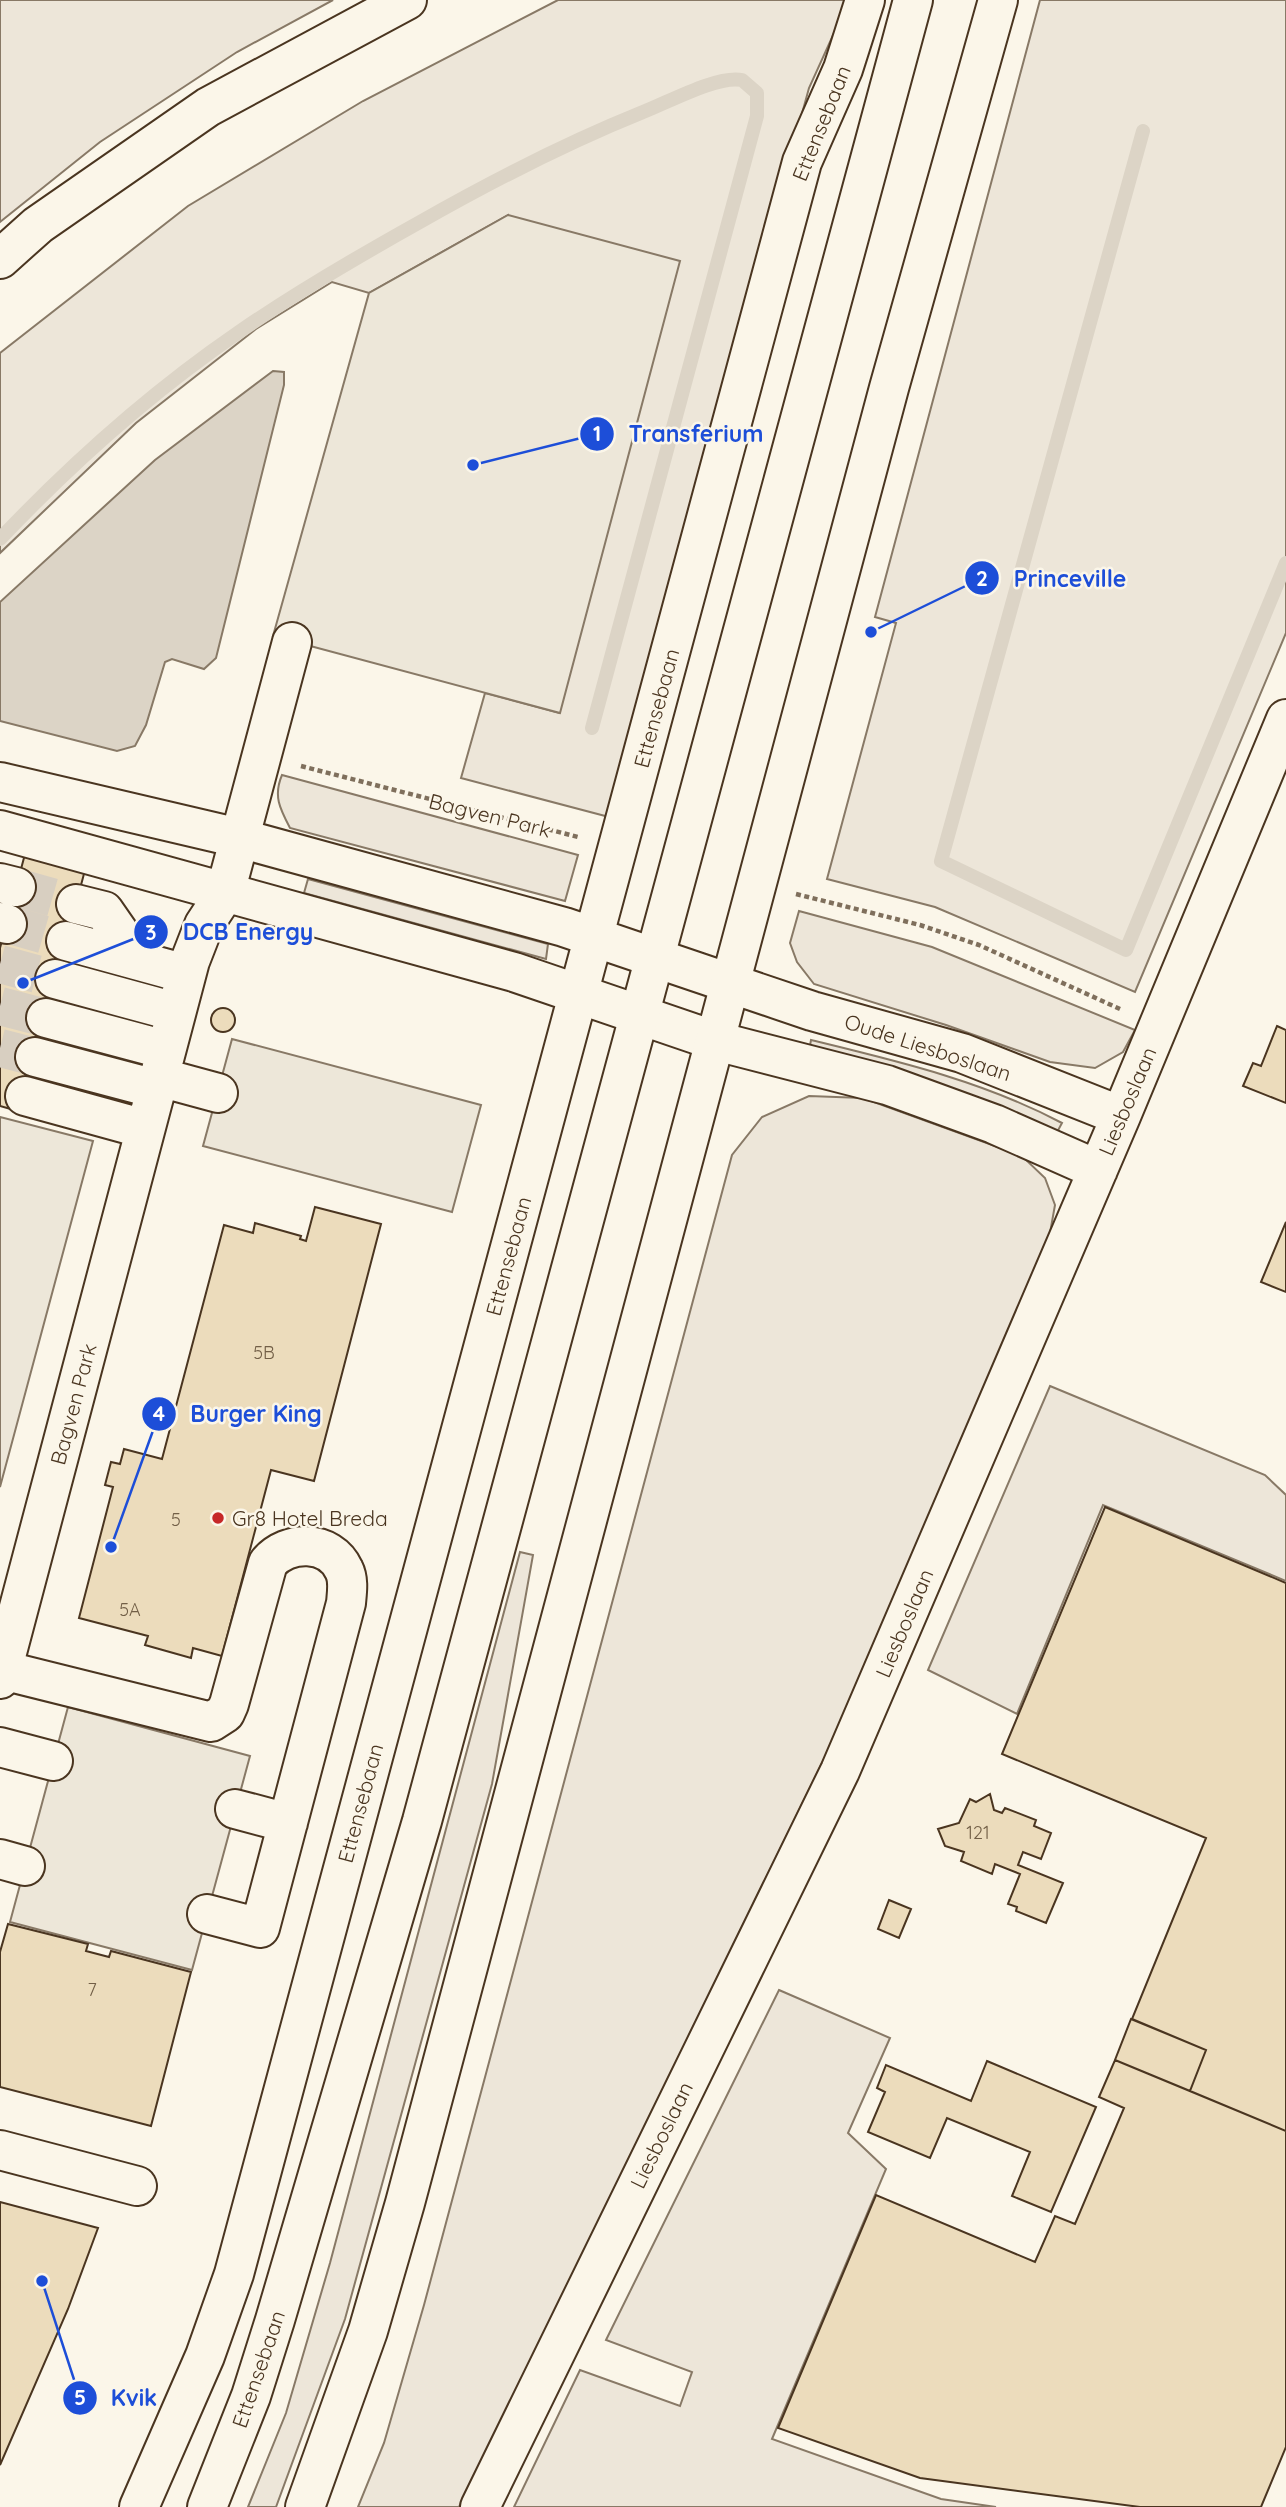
<svg xmlns="http://www.w3.org/2000/svg" width="1286" height="2507" viewBox="0 0 1286 2507" font-family="Quicksand,sans-serif">
	<style>
		.green { fill: #ede6d9; stroke: #887966; stroke-width: 2 }
		.parking { fill: #ede7d9; stroke: #887966; stroke-width: 2 }
		.water { fill: #dcd4c6; stroke: #887966; stroke-width: 2 }
		.lines { fill: none; stroke-linecap: round; stroke-linejoin: round }
		.stream { stroke: #dcd4c6; stroke-width: 14 }
		.building { fill: #ecdcbc; stroke: #4a3520; stroke-width: 2 }
		.minor-tunnel { stroke: #d8cfc1; stroke-width: 38; stroke-dasharray: 38 19; stroke-linecap: butt }
		.minor-casing { stroke: #4a3520; stroke-width: 42 }
		.major-casing { stroke: #4a3520; stroke-width: 42 }
		.highway-casing { stroke: #4a3520; stroke-width: 42 }
		.path { stroke: #7f6f5c; stroke-width: 4.5; stroke-dasharray: 5 3.5; stroke-linecap: butt }
		.minor { stroke: #fbf6e9; stroke-width: 38 }
		.major { stroke: #fbf6e9; stroke-width: 38 }
		.highway { stroke: #fbf6e9; stroke-width: 38 }
		.poi-dot { fill: #c62828; stroke: #fbf6e9; stroke-width: 2.5 }
		.labels { text-anchor: middle; dominant-baseline: central; stroke-width: 5; stroke-linejoin: round; paint-order: stroke }
		.number-label { font-size: 18px; fill: #725f47 }
		.street-label { font-size: 21px; fill: #4a3520; stroke: #fbf6e9 }
		.poi-label { font-size: 21px; fill: #4a3520; stroke: #fbf6e9; text-anchor: start }
		.leader { fill: none; stroke: #1d4ed8; stroke-width: 2.5 }
		.callout-dot { fill: #1d4ed8; stroke: #fbf6e9; stroke-width: 2.5 }
		.mark-label { font-size: 21px; text-anchor: middle; font-weight: bold; fill: #fff }
		.callout-label { font-size: 23px; text-anchor: middle; font-weight: bold; fill: #1d4ed8; stroke: #fbf6e9; stroke-width: 5; stroke-linejoin: round; paint-order: stroke }
	</style>
	<rect width="100%" height="100%" fill="#fbf6e9"/>
	<path class="green" d="M0 0H333L237 52 100 142 0 222Z
		M558 0H849L809 88 609 817 461 778 485 693 559 713 508 215 369 293 332 282 256 329 136 423 0 553V353L188 206 363 101Z
		M1040 0H1286V633L1135 992 935 907 827 879 896 623 875 617Z
		M282 775 578 855 565 901 290 828C280 809 273 796 282 775Z
		M308 879 548 944 546 959 304 893Z
		M799 911 932 947 1135 1030 1123 1052 1095 1068 1050 1062 946 1025 814 984 797 962 790 943Z
		M811 1040C897 1061 983 1081 1062 1123L1055 1136 809 1051Z
		M809 1096 863 1098 1022 1156 1045 1178 1055 1205 1050 1233 846 1714 459 2507H358L384 2443 424 2305 732 1155 762 1117Z
		M1050 1386 1265 1475 1286 1495V1581L1103 1505 1017 1714 928 1670Z
		M520 1552 533 1555 492 1784 345 2319 276 2507H248L286 2413 330 2263Z
		M779 1990 890 2038 848 2133 886 2169 772 2439 941 2499 996 2507H514L580 2370 680 2406 692 2372 606 2340Z"/>
	<path class="parking" d="M508 215 680 261 560 713 273 636 369 293Z
		M232 1039 481 1105 452 1212 203 1146Z
		M0 1117 93 1141 0 1487Z
		M68 1707 250 1756 192 1970 10 1922Z"/>
	<path class="water" d="M273 371 284 372V385L216 658 204 669 172 659 165 662 146 725 135 746 117 751 0 721V602L155 460Z"/>
	<g class="lines">
		<path class="stream" d="M1143 131 941 861 1126 950 1286 563
			M0 539C72 463 153 391 239 332 297 292 359 256 420 222 492 181 566 143 643 112 667 103 717 75 742 80L757 93V116L592 728"/>
	</g>
	<path class="building" d="M25 854 85 870 21 1112 0 1106V948Z
		M211 1020a12 12 0 1 1 24 0a12 12 0 1 1-24 0Z
		M1277 1026 1286 1030V1103L1243 1086 1253 1063 1261 1066Z
		M315 1207 381 1224 314 1481 271 1470 222 1656 193 1648 191 1658 145 1645 148 1636 79 1618 113 1487 105 1485 111 1462 120 1464 124 1449 162 1459 224 1225 253 1233 255 1223 301 1236 300 1239 306 1241Z
		M1286 1222V1292L1261 1282Z
		M1105 1507 1286 1583V2131L1190 2091 1206 2050 1132 2019 1206 1838 1002 1754Z
		M990 1794 994 1810 1002 1813 1005 1808 1036 1820 1034 1826 1051 1833 1041 1859 1023 1852 1018 1865 1063 1883 1046 1923 1016 1911 1017 1907 1008 1904 1020 1874 995 1864 992 1874 961 1861 964 1852 945 1846 938 1829 959 1823 970 1799 976 1802Z
		M889 1900 911 1909 899 1938 878 1929Z
		M8 1924 88 1944 86 1951 109 1957 111 1951 191 1972 151 2126 0 2087V1952Z
		M1131 2019 1206 2050 1190 2091 1115 2060Z
		M1115 2060 1286 2131V2447L1261 2507H1140L920 2478 778 2428 876 2195 1035 2262 1055 2216 1075 2224 1124 2108 1099 2097Z
		M987 2061 1096 2107 1051 2212 1012 2196 1030 2152 947 2118 930 2158 868 2132 885 2092 877 2088 886 2065 971 2101Z
		M0 2202 98 2228 68 2309 0 2465Z"/>
	<g class="lines">
		<path class="minor-tunnel" d="M16 887 76 904
			M7 924 66 941
			M0 964 55 979
			M0 1006 46 1018
			M0 1048 35 1057"/>
		<g class="minor-casing">
			<path id="minor" d="M0 782 239 838 564 927 812 1011 962 1053 1121 1116
				M0 830 514 972 716 1041 887 1085 994 1124 1098 1170
				M0 883 16 887
				M76 904 104 911 138 960
				M0 922 7 924
				M66 941 186 974
				M55 979 176 1012
				M46 1018 166 1050
				M35 1057 156 1089
				M159 1077 218 1093
				M25 1096 145 1129
				M2 1670 211 1722 225 1713 229 1704 268 1563C287 1540 330 1539 344 1570 349 1580 347 1592 346 1603L260 1928 207 1914
				M0 1679 190 961 204 925 225 893 292 642
				M0 1747 53 1761
				M235 1809 288 1823
				M0 1859 25 1866
				M0 2150 137 2186
				M139 2507 205 2356 234 2274 802 162 843 69 865 0
				M480 2507 840 1771 1121 1116 1286 719"/>
		</g>
		<g class="major-casing">
			<path id="major" d="M207 2507 251 2396 275 2320 422 1821 913 0
				M305 2507 368 2331 405 2203 889 388 998 0"/>
		</g>
		<g class="highway-casing">
			<path id="highway" d="M0 259 38 225 208 107 407 0"/>
		</g>
		<path class="path" d="M301 766 578 837
			M796 894 920 925 979 945 1120 1009"/>
		<use href="#minor" class="minor"/>
		<use href="#major" class="major"/>
		<use href="#highway" class="highway"/>
	</g>
	<circle class="poi-dot" cx="218" cy="1518" r="7"/>
	<g class="labels">
		<g class="number-label">
			<text x="264" y="1352">5B</text>
			<text x="176" y="1519">5</text>
			<text x="130" y="1609">5A</text>
			<text x="978" y="1832">121</text>
			<text x="92" y="1989">7</text>
		</g>
		<g class="street-label">
			<text transform="translate(821 123) rotate(-68)">Ettensebaan</text>
			<text transform="translate(656 708) rotate(-75)">Ettensebaan</text>
			<text transform="translate(490 815) rotate(14)">Bagven Park</text>
			<text transform="translate(928 1047) rotate(18)">Oude Liesboslaan</text>
			<text transform="translate(1127 1101) rotate(-67)">Liesboslaan</text>
			<text transform="translate(508 1256) rotate(-75)">Ettensebaan</text>
			<text transform="translate(73 1404) rotate(-75)">Bagven Park</text>
			<text transform="translate(904 1623) rotate(-67)">Liesboslaan</text>
			<text transform="translate(360 1803) rotate(-75)">Ettensebaan</text>
			<text transform="translate(661 2135) rotate(-64)">Liesboslaan</text>
			<text transform="translate(258 2369) rotate(-71)">Ettensebaan</text>
		</g>
		<g class="poi-label">
			<text x="232" y="1518">Gr8 Hotel Breda</text>
		</g>
	</g>
	<path class="leader" d="M473 465L597 434M871 632L982 578M23 983L151 932M111 1547L159 1414M42 2281L80 2398"/>
	<g class="callout-dot">
		<circle cx="473" cy="465" r="7"/>
		<circle cx="871" cy="632" r="7"/>
		<circle cx="23" cy="983" r="7"/>
		<circle cx="111" cy="1547" r="7"/>
		<circle cx="42" cy="2281" r="7"/>
		<circle cx="597" cy="434" r="18"/>
		<circle cx="982" cy="578" r="18"/>
		<circle cx="151" cy="932" r="18"/>
		<circle cx="159" cy="1414" r="18"/>
		<circle cx="80" cy="2398" r="18"/>
	</g>
	<g class="mark-label">
		<text x="597" y="441">1</text>
		<text x="982" y="586">2</text>
		<text x="151" y="940">3</text>
		<text x="159" y="1421">4</text>
		<text x="80" y="2405">5</text>
	</g>
	<g class="callout-label">
		<text x="696" y="442">Transferium</text>
		<text x="1070" y="587">Princeville</text>
		<text x="248" y="940">DCB Energy</text>
		<text x="256" y="1422">Burger King</text>
		<text x="134" y="2406">Kvik</text>
	</g>
</svg>
